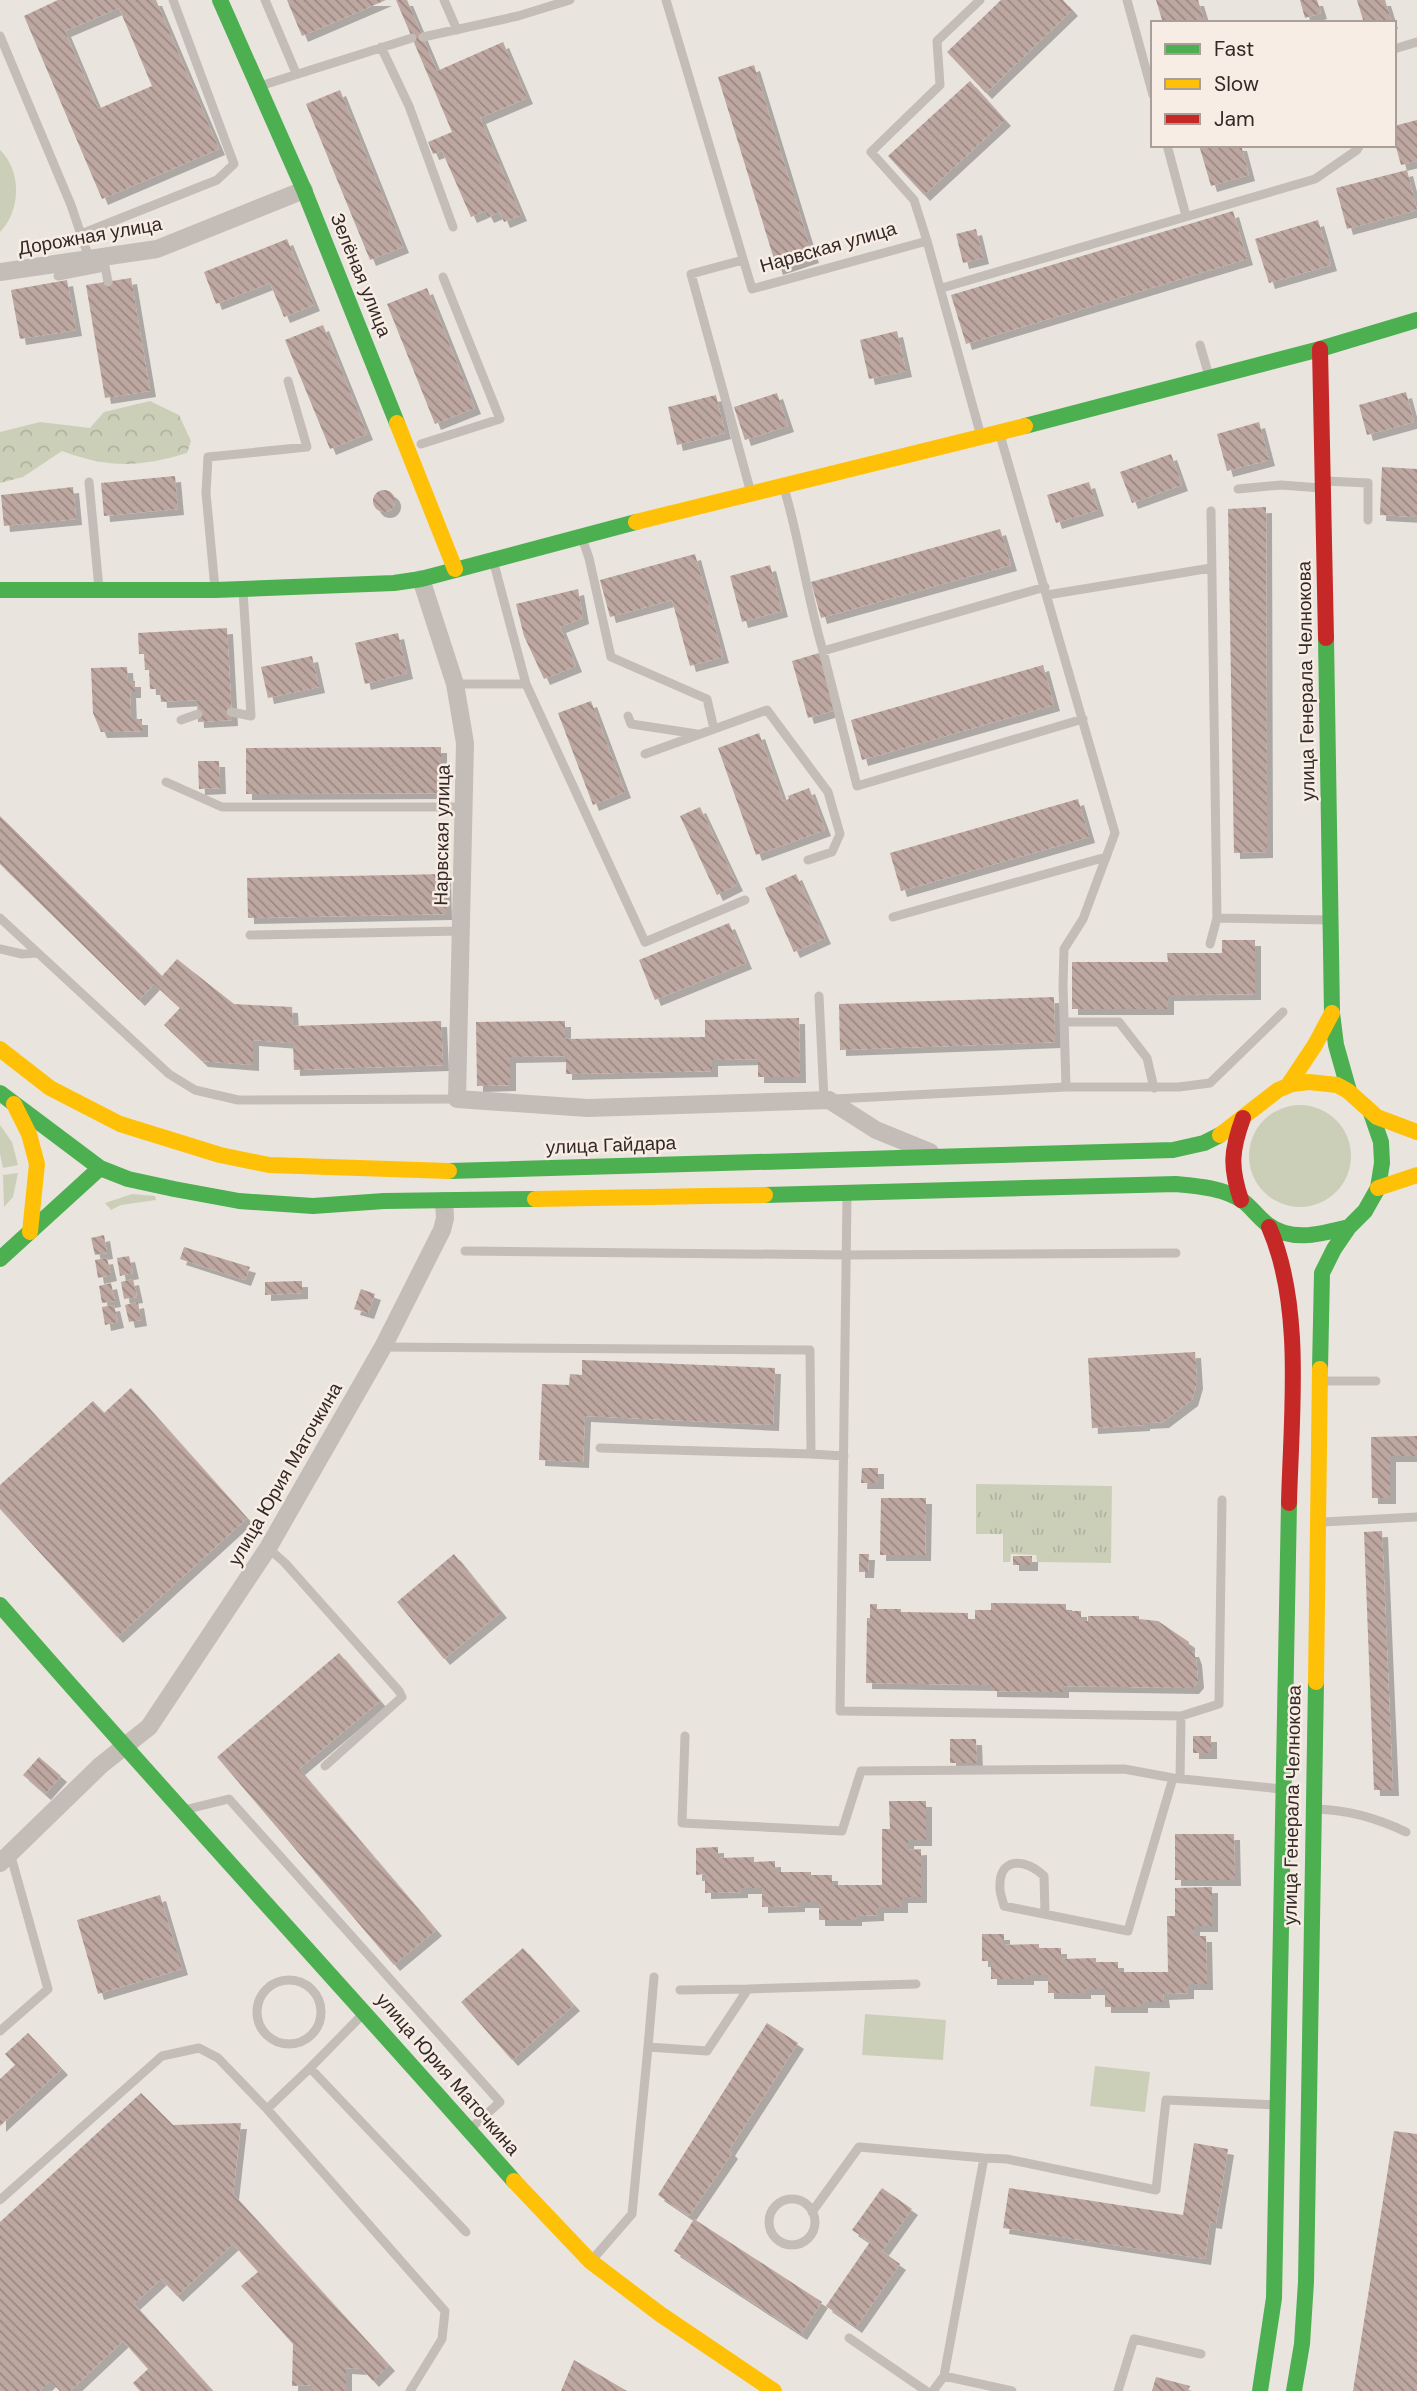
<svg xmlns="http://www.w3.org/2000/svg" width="1417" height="2391" viewBox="0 0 1417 2391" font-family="'DM Sans',sans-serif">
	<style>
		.grass { fill: #cccfb8 }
		.forest { fill: url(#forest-crowns) }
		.park { fill: url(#park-tufts) }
		.building { fill: url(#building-back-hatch); fill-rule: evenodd; filter: url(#shadow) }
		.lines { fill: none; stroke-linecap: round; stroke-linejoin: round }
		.lane { stroke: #c3bcb7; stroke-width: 9 }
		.street { stroke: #c3bcb7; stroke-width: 18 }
		.fast { stroke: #4caf50; stroke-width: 16 }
		.slow { stroke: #ffc107; stroke-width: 16 }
		.jam { stroke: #c62828; stroke-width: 16 }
		.labels { text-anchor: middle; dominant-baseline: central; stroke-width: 5; stroke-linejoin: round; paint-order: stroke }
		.street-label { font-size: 19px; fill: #332926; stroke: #f8ede4 }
	</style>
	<defs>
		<pattern id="forest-crowns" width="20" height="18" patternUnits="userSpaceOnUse" patternTransform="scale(1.75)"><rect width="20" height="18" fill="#cccfb8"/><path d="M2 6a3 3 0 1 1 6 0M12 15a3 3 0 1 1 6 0" fill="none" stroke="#b0b29e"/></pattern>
		<pattern id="park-tufts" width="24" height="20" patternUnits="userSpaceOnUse" patternTransform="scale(1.75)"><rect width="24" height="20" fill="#cccfb8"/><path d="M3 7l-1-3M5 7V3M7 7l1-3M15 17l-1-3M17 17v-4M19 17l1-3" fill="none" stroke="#b0b29e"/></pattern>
		<pattern id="building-back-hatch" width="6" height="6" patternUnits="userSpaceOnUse" patternTransform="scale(1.75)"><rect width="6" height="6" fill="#bda7a0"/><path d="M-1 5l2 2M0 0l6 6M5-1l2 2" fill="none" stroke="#9a8882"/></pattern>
		<filter id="shadow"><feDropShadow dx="6" dy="6" stdDeviation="0" flood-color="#0004"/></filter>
	</defs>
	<rect width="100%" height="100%" fill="#eae4de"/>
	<path class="grass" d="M0 150C22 171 21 211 0 232Z
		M1249 1156a51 51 0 1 1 102 0a51 51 0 1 1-102 0Z
		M0 1125 12 1142 18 1165 3 1168 0 1154Z
		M18 1173 13 1197 4 1207 3 1175Z
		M132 1194 155 1196 156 1200 121 1205 111 1210 105 1203Z
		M865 2014 946 2020 943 2060 862 2055Z
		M1095 2066 1150 2072 1145 2112 1090 2106Z"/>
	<path class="forest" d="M150 401 179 415 191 441 187 453C140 467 110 469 62 451L23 477 0 483V432L40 422 90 428 104 412Z"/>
	<path class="park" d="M976 1484 1112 1486 1111 1563 1037 1562 1036 1555 1011 1554 1010 1562H1003V1534H976Z"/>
	<path class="building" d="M58 0H156L219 149 102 199 24 16ZM119 8 152 86 98 109 65 31Z
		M287 0H386L302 36Z
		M396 0H407L437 71 503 42 527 98 480 118 521 215 504 222 500 212 488 217 485 211 471 217 442 151 433 154 428 142 452 132Z
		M1001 0H1063L1072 10 986 93 947 52Z
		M1156 0H1198L1205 23H1163Z
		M1300 0H1317L1321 13 1305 18Z
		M1357 0H1385L1392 23H1364Z
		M754 65 813 257 777 269 718 77Z
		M970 81 1005 120 924 195 888 156Z
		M340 90 403 247 370 260 306 104Z
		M1417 120V161L1401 165 1394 140V126Z
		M1199 145H1241L1249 175 1211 186Z
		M1407 170 1417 210 1347 229 1336 188Z
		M1233 211 1247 259 966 344 951 295Z
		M1318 220 1331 265 1269 283 1255 239Z
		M976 229 983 258 963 263 956 234Z
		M287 239 314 305 284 317 270 283 216 304 204 272Z
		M131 278 150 391 105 398 86 285Z
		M67 280 76 330 20 339 11 290Z
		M427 288 475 408 435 424 387 304Z
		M323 325 367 434 330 449 285 340Z
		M897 331 906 371 869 379 860 340Z
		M1406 392 1414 422 1367 435 1359 405Z
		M777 393 788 426 745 440 734 407Z
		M716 395 725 433 677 445 668 407Z
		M1259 422 1269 460 1227 471 1217 434Z
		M1171 454 1182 485 1132 503 1120 472Z
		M1382 467 1417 469V517L1380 515Z
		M175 476 178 509 104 516 101 483Z
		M1089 482 1098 510 1056 523 1047 495Z
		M73 487 76 519 4 526 1 495Z
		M373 501a11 11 0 1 1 22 0a11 11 0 1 1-22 0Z
		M1266 507 1267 852 1234 853 1228 509Z
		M1000 529 1011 565 821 618 811 582Z
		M695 554 723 657 690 666 672 600 610 617 600 580Z
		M770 565 782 611 742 622 730 576Z
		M578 589 583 618 560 627 576 666 544 679 524 636 516 604Z
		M227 628 232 720 198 722 197 700 161 702 160 689H150L149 670H145L144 654H139L138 633Z
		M398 633 407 673 365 684 355 643Z
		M819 653 836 710 808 718 792 661Z
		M312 656 319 687 268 698 261 667Z
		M1043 665 1054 705 862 760 851 720Z
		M127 667 128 681H135V692H130L131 719H142V731L101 732 93 713 91 668Z
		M591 701 625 792 593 805 558 713Z
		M759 733 783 801 789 799 788 796 809 788 825 830 756 855 718 748Z
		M441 747V793L246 794V748Z
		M198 761H219L220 788 199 789Z
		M1078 799 1089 837 901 891 890 853Z
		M700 807 737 885 717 895 680 816Z
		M0 816 162 976 177 959 234 1004 292 1007 293 1026 441 1021 443 1065 294 1070 293 1043 253 1040V1065L202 1061 164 1025 180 1008 154 984 139 1000 0 864Z
		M445 874 446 914 248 918 247 878Z
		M796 874 825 938 794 952 765 888Z
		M729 923 746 963 655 1000 639 960Z
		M1222 940H1255V994L1168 995V1009H1072V962H1168L1167 953H1222Z
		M1054 997 1055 1042 840 1050 839 1004Z
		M799 1018 800 1077H758V1059L712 1060V1071L566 1074V1056L510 1057V1085L477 1086 476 1022 565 1021V1039L705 1037V1020Z
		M104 1235 107 1253 95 1255 91 1238Z
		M184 1247 250 1267 245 1280 180 1259Z
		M129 1256 133 1273 120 1276 117 1258Z
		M107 1258 111 1275 98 1278 95 1260Z
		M133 1279 137 1297 124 1299 121 1282Z
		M302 1281V1293L265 1295V1282Z
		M111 1283 115 1301 102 1303 99 1286Z
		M361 1289 375 1294 368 1313 354 1309Z
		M138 1302 141 1320 129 1322 125 1305Z
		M114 1305 118 1322 105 1325 102 1307Z
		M1195 1352 1197 1383 1192 1400 1163 1422 1144 1423V1425L1092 1428 1088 1358Z
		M582 1360 775 1368 773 1425 585 1416 583 1462 539 1460 542 1384 569 1385 570 1374 582 1375Z
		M131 1388 247 1518 117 1637 0 1509V1485L93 1401 104 1413Z
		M1417 1436V1456H1390V1498H1372L1371 1437Z
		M862 1468H878V1483H861Z
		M881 1498H926L925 1555H880Z
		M1382 1531 1393 1790H1374L1364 1532Z
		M454 1554 501 1612 444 1659 397 1602Z
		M859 1554H869L868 1572H859Z
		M1013 1556H1032V1565H1013Z
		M991 1603 1066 1604V1611H1081V1620L1088 1621V1616H1139V1619L1158 1621 1189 1642V1651H1193L1196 1659 1198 1682 1193 1688 1063 1686V1692L991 1691V1685L866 1683 867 1618H870V1604H877V1609H901V1612L968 1613V1619H975V1610H991Z
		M339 1653 380 1701 299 1769 436 1930 394 1965 217 1757Z
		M1193 1736H1211V1753H1193Z
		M950 1739H976L977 1763H950Z
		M39 1757 61 1776 45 1794 23 1775Z
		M889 1801H926V1840H908V1850L921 1849V1897H902V1907H878V1915L856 1916V1920H819V1902H799V1906L762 1907V1888H742V1892L705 1893V1874L696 1875V1848L718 1847V1858L754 1857V1862L775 1861V1872H811V1875H832V1885H882V1829H890Z
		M1175 1834H1234L1235 1880H1175Z
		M1212 1887V1926H1194V1936H1206L1207 1984H1188V1993L1163 1994 1164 2002H1142V2007H1105V1989H1085V1993H1048V1975H1028V1979H991V1961H982V1934H1004V1945L1039 1944V1948H1061V1959L1096 1958V1962H1118V1972H1168L1167 1916H1175V1888Z
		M160 1895 182 1969 98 1994 77 1920Z
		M523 1948 574 2005 512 2060 461 2002Z
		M767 2023 798 2043 729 2150 732 2153 689 2216 658 2195Z
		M28 2033 62 2069 0 2126V2079L15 2065 5 2054Z
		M141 2093 173 2125 241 2123 233 2194 389 2365 373 2381 362 2369 346 2368V2391H312V2385L292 2386 293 2344 241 2286 258 2272 233 2244 177 2296 161 2279 134 2304 213 2391H140L133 2383 148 2369 123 2341 70 2391H60L50 2381 40 2391H0V2222Z
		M1394 2131 1417 2134V2391H1353Z
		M1194 2143 1228 2149 1216 2223 1210 2222 1205 2259 1003 2228 1009 2188 1183 2215Z
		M882 2188 912 2209 882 2251 900 2264 856 2327 826 2306 870 2242 852 2230Z
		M694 2219 822 2302 801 2334 674 2251Z
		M574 2360 627 2391H561Z
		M1156 2377 1190 2386 1188 2391H1152Z"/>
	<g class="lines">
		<path class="lane" d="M265 0 296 73
			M444 0 457 30
			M666 0 752 289 927 241 981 436
			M1127 0 1153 95
			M0 36 71 205 89 258
			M423 37 518 16 570 0
			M381 47 409 106 453 227
			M1394 49 1417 42
			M260 86 412 38
			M1167 145 1186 216
			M81 234 217 180 234 164 173 0
			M927 241 914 200 871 152 940 85 937 41 980 0
			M743 260 691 274 751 493
			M104 261 108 282
			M58 276 104 267
			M942 288 1315 179 1357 150 1360 145
			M1200 345 1209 376
			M1000 435 1115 833 1083 919 1064 949 1063 985 1066 1087
			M421 444 500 419 443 277
			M1325 481 1368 483V520
			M89 482 99 589
			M784 488C800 541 807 597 823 651L1045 587
			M1238 489 1281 485 1321 488
			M1211 511 1217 918 1330 920
			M582 538 589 558 611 657 707 699 714 729
			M493 560 526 684
			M215 589 206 493 208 457 307 447 288 381
			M1047 595 1211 568
			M823 651 857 786 1083 719
			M455 684H526L645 942 745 900
			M231 712 251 716 243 591
			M628 716 631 724 697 734
			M181 720 198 714
			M645 754 767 710 828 792 840 834 832 852 808 860
			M166 782 222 807H464
			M893 917 1106 857
			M0 918 169 1074 195 1090 238 1100 457 1099
			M250 935 461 931
			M1210 944 1217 918
			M0 949 22 954 36 953
			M819 996 824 1099
			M1064 1022H1119L1147 1058 1154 1088
			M835 1099 1066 1087H1179L1210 1083 1283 1012
			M847 1198 840 1711 1181 1716 1180 1779
			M465 1251 846 1255 1176 1253
			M383 1347 810 1350 811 1454 844 1456
			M1323 1381H1376
			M600 1448 811 1454
			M1323 1522 1417 1517
			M268 1548 285 1563 399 1691 402 1697 325 1766
			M1181 1716 1219 1704 1222 1500
			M685 1736 682 1823 842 1831 861 1771 1124 1769 1173 1778 1281 1789
			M1317 1809C1350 1810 1377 1818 1406 1832
			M184 1810 229 1799 500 2102 470 2129
			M1045 1914 1044 1876C1026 1858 998 1856 1000 1889 1000 1894 1003 1901 1004 1906L1128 1931 1173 1778
			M257 2012a32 32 0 1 1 64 0a32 32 0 1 1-64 0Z
			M680 1990 748 1989
			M364 2013 310 2068 466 2232
			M0 2031 48 1989 10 1853
			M648 2047 654 1977
			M267 2109 310 2068
			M984 2158 1007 2159 1156 2190 1166 2100 1275 2105
			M769 2222a23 23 0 1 1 46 0a23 23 0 1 1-46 0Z
			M0 2200 162 2056 199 2048 218 2058 267 2109 445 2311 442 2339 410 2391
			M812 2212 859 2147 984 2158 944 2376
			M592 2260 632 2214 648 2047 707 2051 748 1989 916 1984
			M849 2338 926 2391
			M933 2391 944 2376 1012 2391
			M1118 2391 1134 2339 1201 2354"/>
		<path class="street" d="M0 272 157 249 304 190
			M421 579 455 684 465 743 457 1099 588 1108 829 1100 876 1130 930 1152
			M0 1863 101 1765 149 1727 268 1548 383 1347 442 1230 445 1218 444 1201"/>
		<path class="fast" d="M220 0 304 190 397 423
			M1025 426 1320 349 1417 320
			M0 590H215L394 583 421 579 636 522
			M1326 638 1332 1013 1336 1045 1349 1091
			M0 1093 100 1168 128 1179 174 1189 239 1201 313 1206 384 1201 535 1199
			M449 1171 1173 1150 1204 1143 1220 1135
			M765 1195 1176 1184C1198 1186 1224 1188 1243 1201 1252 1208 1258 1217 1267 1224 1292 1243 1321 1234 1349 1227
			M0 1259 100 1168
			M1320 1369 1322 1273 1334 1249 1349 1227 1365 1211 1378 1188 1382 1163 1381 1142 1371 1113
			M0 1605C169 1799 344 1988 514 2181
			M1260 2391 1274 2298 1289 1503
			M1294 2391 1302 2344 1306 2282 1316 1682"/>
		<path class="slow" d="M397 423 455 569
			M636 522 1025 426
			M0 1049 50 1088 120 1124 220 1155 269 1165 449 1171
			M1289 1084 1315 1045 1332 1013
			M14 1104 29 1134 37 1164 30 1232
			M1220 1135 1278 1090 1292 1084 1309 1082 1337 1085 1348 1091 1377 1117 1417 1132
			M1378 1188 1417 1175
			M535 1199 765 1195
			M1316 1682 1320 1369
			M514 2181 590 2261 660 2314 774 2391"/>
		<path class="jam" d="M1320 349 1326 638
			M1241 1200C1230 1167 1231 1151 1243 1118
			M1269 1227C1304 1307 1291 1417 1289 1503"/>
	</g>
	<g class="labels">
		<g class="street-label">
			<text transform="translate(90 236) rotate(-10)">Дорожная улица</text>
			<text transform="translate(828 247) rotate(-16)">Нарвская улица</text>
			<text transform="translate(361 275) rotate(68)">Зелёная улица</text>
			<text transform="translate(1306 681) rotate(-91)">улица Генерала Челнокова</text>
			<text transform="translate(442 835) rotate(-89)">Нарвская улица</text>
			<text transform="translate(611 1145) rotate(-2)">улица Гайдара</text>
			<text transform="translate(285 1474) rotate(-60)">улица Юрия Маточкина</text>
			<text transform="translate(1292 1805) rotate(-89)">улица Генерала Челнокова</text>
			<text transform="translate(448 2074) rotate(49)">улица Юрия Маточкина</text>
		</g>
	</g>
	<rect x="1151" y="21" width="245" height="126" fill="#f8ede4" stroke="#a99f98" stroke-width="2"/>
	<rect x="1165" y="44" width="35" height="10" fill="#4caf50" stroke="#a99f98" stroke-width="2"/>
	<text x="1214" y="56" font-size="21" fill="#332926">Fast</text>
	<rect x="1165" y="79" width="35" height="10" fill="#ffc107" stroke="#a99f98" stroke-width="2"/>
	<text x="1214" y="91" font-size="21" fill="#332926">Slow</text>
	<rect x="1165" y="114" width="35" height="10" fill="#c62828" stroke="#a99f98" stroke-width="2"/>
	<text x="1214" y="126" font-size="21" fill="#332926">Jam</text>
</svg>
